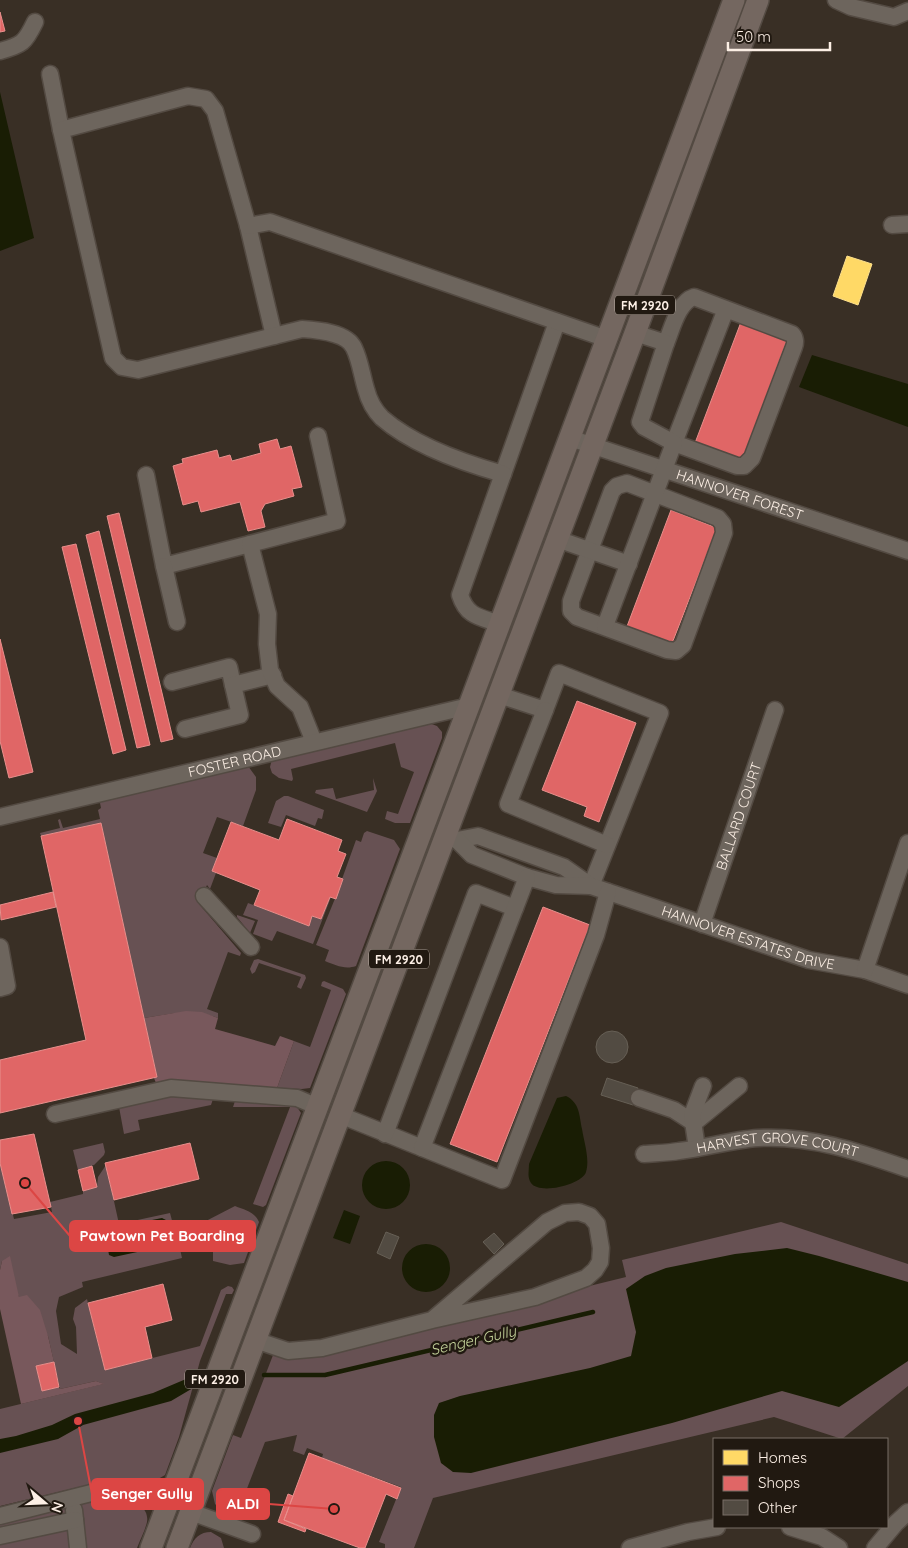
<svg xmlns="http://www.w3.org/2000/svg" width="908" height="1548" viewBox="0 0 908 1548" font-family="Quicksand,sans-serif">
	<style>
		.green { fill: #675153 }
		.forest { fill: #78585c }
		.water { fill: #191d04 }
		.homes { fill: #ffd966; stroke: #fee08c }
		.shops { fill: #e06666; stroke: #e88f8c }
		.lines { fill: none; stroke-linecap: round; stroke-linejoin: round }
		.stream { stroke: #191d04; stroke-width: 4.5 }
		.building { fill: #524b42; stroke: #665f55 }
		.minor-casing { stroke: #534a42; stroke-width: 19 }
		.major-casing { stroke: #534a42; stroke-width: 24 }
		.minor { stroke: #6d655d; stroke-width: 16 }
		.major { stroke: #746760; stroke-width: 21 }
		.labels { text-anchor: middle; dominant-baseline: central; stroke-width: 5; stroke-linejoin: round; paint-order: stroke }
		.shield { fill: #211911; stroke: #baafa5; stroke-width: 1 }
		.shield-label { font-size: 12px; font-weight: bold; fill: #fcefe5 }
		.street-label { font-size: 14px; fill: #fcefe5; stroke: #211911 }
		.water-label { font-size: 15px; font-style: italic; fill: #c5d49b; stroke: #211911 }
		.leader { fill: none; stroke: #dc4644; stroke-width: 2 }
		.callout-dot { fill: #dc4644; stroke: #211911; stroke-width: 2 }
		.callout { fill: #dc4644; stroke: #dc4644; stroke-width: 2 }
		.callout-label { font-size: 15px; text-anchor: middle; font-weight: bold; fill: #fff }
	</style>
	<rect width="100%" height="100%" fill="#392f25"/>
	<path class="green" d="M429 723 437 726 442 732V738L410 823H395L385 819 387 811 398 814 414 772 401 767 395 743 291 769 293 779 292 781 279 778 272 773 270 767 272 759Z
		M248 766 256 777V790L243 826 217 817 203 853 217 858 212 871 216 873 210 889 207 885 199 904 241 953 240 956 228 952 207 1009 218 1013V1018C190 1008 173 1014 144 1018L101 823 41 836 40 833 60 828 58 820 60 819 63 828 100 819 98 810 101 808 100 803 102 799Z
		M373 778 377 791 367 812 315 793 316 790 333 788 336 799 374 790Z
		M284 796H288L324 810 322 819 318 818 315 826 286 815 281 827 268 823 276 801Z
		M367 831 394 840 400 849 356 966C345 970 335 965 325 961L329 950 316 945 343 879H342L356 840 361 842 364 833Z
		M330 897H331L313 944 277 931 272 941 253 934 258 920 243 915 248 903 309 926 312 916 321 919Z
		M237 915 255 921 250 933 237 917Z
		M258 959 305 975 306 978 301 989 297 987 301 977 259 963 255 972 252 974 250 969 254 960Z
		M324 981 343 989 346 994 310 1088 302 1089 277 1088 294 1041 310 1047 331 990 321 986 322 982Z
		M163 1095 213 1099 211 1105 138 1120 140 1130 124 1134 119 1107Z
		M235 1101 295 1104 301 1113 266 1205 263 1207 253 1204 290 1107H233Z
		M103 1143 105 1152 104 1155 94 1165 78 1170 73 1150Z
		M0 1163 14 1219 52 1212 50 1202 83 1194V1191L97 1187 98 1177 106 1165 119 1224 170 1213 174 1228 204 1222 235 1206C245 1210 255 1212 259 1222L244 1263 230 1265 213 1261V1250L232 1246 226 1238 180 1249 182 1258 82 1282 83 1287 59 1297 56 1311 61 1344 77 1354 76 1327 73 1319 75 1308 87 1299 105 1370 200 1346 221 1290 228 1286 232 1287 234 1290 232 1294H226L200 1361 179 1437 165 1475 153 1482 131 1478 112 1479 0 1506V1409L103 1384 96 1381 60 1389 48 1336 19 1297 2 1261 0 1270Z
		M781 1222 908 1264V1386L842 1439 774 1417 433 1498 414 1548H385V1544L379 1542 401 1487 322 1458 323 1454 307 1448 304 1455 293 1451 297 1435 265 1442 241 1504 237 1508 232 1510 219 1508 215 1504 212 1491 233 1435 241 1438 275 1350 350 1345 626 1277 622 1260Z
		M112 1498C126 1499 150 1503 147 1522 145 1531 140 1540 137 1548H0V1523L97 1500Z
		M211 1532 221 1538 224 1548H190C194 1538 200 1532 211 1532Z"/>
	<path class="forest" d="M186 1011 202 1012 218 1018 215 1029 275 1046 280 1036 294 1041 277 1088 170 1080 156 1083 154 1078 157 1077 144 1018Z
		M10 1256 19 1297 27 1295 40 1310 48 1336 54 1362 36 1366 42 1391 59 1387 60 1389 96 1381 104 1384 21 1404 0 1309V1270L2 1261Z"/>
	<path class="water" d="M0 92 34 238 0 251Z
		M812 355 908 384V427L799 387Z
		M566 1096C580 1103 579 1115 582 1129 584 1142 590 1159 586 1172 582 1185 539 1195 531 1183 527 1177 529 1171 529 1164L557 1098Z
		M362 1185a24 24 0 1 1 48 0a24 24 0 1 1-48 0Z
		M344 1210 360 1216 350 1244 333 1238Z
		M162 1218 168 1221 172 1241 170 1245 114 1257 109 1255 105 1232 107 1229Z
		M402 1268a24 24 0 1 1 48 0a24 24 0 1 1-48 0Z
		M787 1248 819 1256 908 1282V1361L839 1407 782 1391 672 1423 471 1473 453 1472 441 1463 434 1437V1415L439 1403 460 1396 590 1368 631 1356 636 1332 626 1289 645 1276 666 1268 735 1254Z
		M196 1377 193 1388 171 1401 83 1425 58 1439 0 1453V1439L16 1436 52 1425 75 1414 153 1393 186 1379Z"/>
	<path class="homes" d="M847 256 872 264 858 305 833 296Z"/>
	<path class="shops" d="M0 12 5 31 0 32Z
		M741 322 787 340 742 461 695 443Z
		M277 439 280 449 291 446 302 487 292 489 294 496 265 504 261 511 265 527 248 531 240 502 201 512 198 501 183 505 173 466 183 463 182 459 217 450 219 458 230 455 232 461 261 453 259 444Z
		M671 510 717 528 671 646 626 629Z
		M119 513 173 739 161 742 107 516Z
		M99 531 150 745 137 748 86 535Z
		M76 544 126 750 113 754 62 547Z
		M0 639 33 772 9 778 0 741Z
		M577 701 636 723 599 822 584 816 587 807 542 790Z
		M287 819 342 840 338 851 346 854 337 877 343 879 336 899 330 897 321 919 312 916 309 926 254 905 260 890 212 871 231 822 279 840Z
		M101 823 157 1077 0 1113V1060L86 1040 41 836Z
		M53 892 56 907 1 920 0 905Z
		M543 907 590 925 497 1162 450 1144Z
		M34 1134 51 1207 12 1214 0 1163V1140Z
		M190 1143 199 1179 114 1200 105 1163Z
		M92 1166 97 1187 83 1191 78 1170Z
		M163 1284 172 1320 145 1327 152 1358 105 1370 88 1303Z
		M54 1362 59 1387 42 1391 36 1366Z
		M309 1453 401 1488 397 1499 386 1494 365 1548H360L284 1520Z
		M288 1494 293 1496 284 1520 306 1529 305 1532 278 1522Z"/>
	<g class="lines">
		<path class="stream" d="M264 1375H325L593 1312"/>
	</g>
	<path class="building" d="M596 1047a16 16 0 1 1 32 0a16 16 0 1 1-32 0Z
		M607 1078 638 1088 633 1105 601 1095Z
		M386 1232 399 1237 390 1259 377 1253Z
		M494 1233 504 1244 494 1254 483 1242Z"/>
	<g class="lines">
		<g class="minor-casing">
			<g id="minor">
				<path d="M836 0 851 7 894 17 908 11"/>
				<path d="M0 51C22 45 25 43 35 22"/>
				<path d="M50 74 61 130"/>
				<path d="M892 225 908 224"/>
				<path d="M248 226 274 336"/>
				<path d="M666 343C672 329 678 302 694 297L792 334C795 337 796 342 794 347L752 458 744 466H737L674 443 726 309"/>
				<path id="s1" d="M570 438 908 551"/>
				<path d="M503 474 557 322"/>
				<path d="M146 475 164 566 250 544"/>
				<path d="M627 483 718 518 723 524 724 533 683 645 676 651 667 650 577 617 571 611V601L612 491 617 486Z"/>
				<path d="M557 539 629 564"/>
				<path d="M164 566 177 622"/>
				<path d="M500 624C480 617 467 617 460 595L503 474C464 463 413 445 382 418 373 409 369 401 366 389 362 376 360 360 354 348 347 332 317 330 302 329L138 370 122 367 113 358 61 130 188 96 206 99 215 111 248 226 270 222 607 339"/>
				<path d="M605 626 674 443 644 427 640 422 666 343 635 333"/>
				<path d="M172 682 229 667 233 685"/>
				<path d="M499 695 545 710 559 673 660 713 591 886"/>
				<path d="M545 710 508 804 607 845"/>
				<path d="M185 729 240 715 233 685 273 675"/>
				<path d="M314 742 300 707 277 686 270 670 267 644 268 614 250 544 337 521 318 436"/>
				<path id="s2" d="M0 817 469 706"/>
				<path d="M450 838 457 840 478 836 564 867 591 886"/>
				<path id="s3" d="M457 840 472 855 527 877 556 885 591 886 809 960 865 970 908 985"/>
				<path d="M204 896 251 947"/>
				<path id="s4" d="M702 924 775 710"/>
				<path d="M0 947 7 986 0 988"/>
				<path d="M865 970 908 843"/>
				<path d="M639 1098 674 1110 694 1123 739 1086"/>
				<path d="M55 1114 171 1088 297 1098 318 1107"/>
				<path d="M340 1115 502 1180 596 935 608 892"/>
				<path d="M385 1134 476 893 515 908"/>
				<path d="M422 1148 527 877"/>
				<path d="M697 1148 692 1115 703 1086"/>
				<path id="s5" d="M644 1154C655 1153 667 1153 679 1151 705 1148 731 1140 758 1138 811 1135 859 1152 908 1169"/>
				<path d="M255 1340 288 1351 322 1348 432 1320 535 1297 586 1278 595 1270 600 1262 601 1248 597 1224 590 1216 579 1212 565 1213 547 1222 432 1320"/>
				<path d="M74 1510 78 1548"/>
				<path d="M191 1512 252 1534"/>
				<path d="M0 1516 111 1488 131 1490 169 1500"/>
				<path d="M790 1527 822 1537 839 1548"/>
				<path d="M0 1536 75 1520"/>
				<path d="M630 1548 688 1532 717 1527"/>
				<path d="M875 1548 896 1523 908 1512"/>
			</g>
		</g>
		<g class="major-casing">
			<path id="major" d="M151 1548 469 706 734 0
				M177 1548 635 333 758 0"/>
		</g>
		<use href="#minor" class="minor"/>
		<use href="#major" class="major"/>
	</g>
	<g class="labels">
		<g class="shield">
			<rect x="615" y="295.5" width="60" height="19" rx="4"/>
			<rect x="369" y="949.5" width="60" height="19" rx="4"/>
			<rect x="185" y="1369.5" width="60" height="19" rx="4"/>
		</g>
		<g class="shield-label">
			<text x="645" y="305">FM 2920</text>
			<text x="399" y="959">FM 2920</text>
			<text x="215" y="1379">FM 2920</text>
		</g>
		<g class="street-label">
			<text stroke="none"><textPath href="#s1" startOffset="179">HANNOVER FOREST</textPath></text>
			<text stroke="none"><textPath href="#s2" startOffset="241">FOSTER ROAD</textPath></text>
			<text stroke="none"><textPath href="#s4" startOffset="114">BALLARD COURT</textPath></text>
			<text stroke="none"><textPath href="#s3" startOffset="311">HANNOVER ESTATES DRIVE</textPath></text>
			<text stroke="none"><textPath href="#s5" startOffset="135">HARVEST GROVE COURT</textPath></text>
		</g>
		<g class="water-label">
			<text transform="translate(473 1340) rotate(-13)">Senger Gully</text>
		</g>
	</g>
	<path class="leader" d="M25 1183L70 1236M78 1421L92 1494M334 1509L269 1504"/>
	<g class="callout-dot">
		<circle cx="25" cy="1183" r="5"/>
		<circle cx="78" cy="1421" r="5"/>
		<circle cx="334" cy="1509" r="5"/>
	</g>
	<g class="callout">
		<rect x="70" y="1221" width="185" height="30" rx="5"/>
		<rect x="92" y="1479" width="111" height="30" rx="5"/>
		<rect x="217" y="1489" width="52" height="30" rx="5"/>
	</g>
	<g class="callout-label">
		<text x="162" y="1241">Pawtown Pet Boarding</text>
		<text x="147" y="1499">Senger Gully</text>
		<text x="243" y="1509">ALDI</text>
	</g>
	<rect x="713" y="1438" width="175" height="90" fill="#211911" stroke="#796f66"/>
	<rect x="723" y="1450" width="25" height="15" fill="#ffd966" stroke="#796f66"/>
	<text x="758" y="1463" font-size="15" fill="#fcefe5">Homes</text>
	<rect x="723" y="1476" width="25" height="15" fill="#e06666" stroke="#796f66"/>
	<text x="758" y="1488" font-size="15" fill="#fcefe5">Shops</text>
	<rect x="723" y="1500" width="25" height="15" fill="#524b42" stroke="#796f66"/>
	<text x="758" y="1513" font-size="15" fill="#fcefe5">Other</text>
	<g transform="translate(45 1503) rotate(109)" stroke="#211911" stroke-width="4" paint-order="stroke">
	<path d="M0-4L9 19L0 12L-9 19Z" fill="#fcefe5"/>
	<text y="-8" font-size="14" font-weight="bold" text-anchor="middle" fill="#fcefe5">N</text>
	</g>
	<path d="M728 42v8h102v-8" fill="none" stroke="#fcefe5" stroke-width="2.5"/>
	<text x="736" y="42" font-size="15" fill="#fcefe5" stroke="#211911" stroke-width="4" paint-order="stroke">50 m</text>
</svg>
